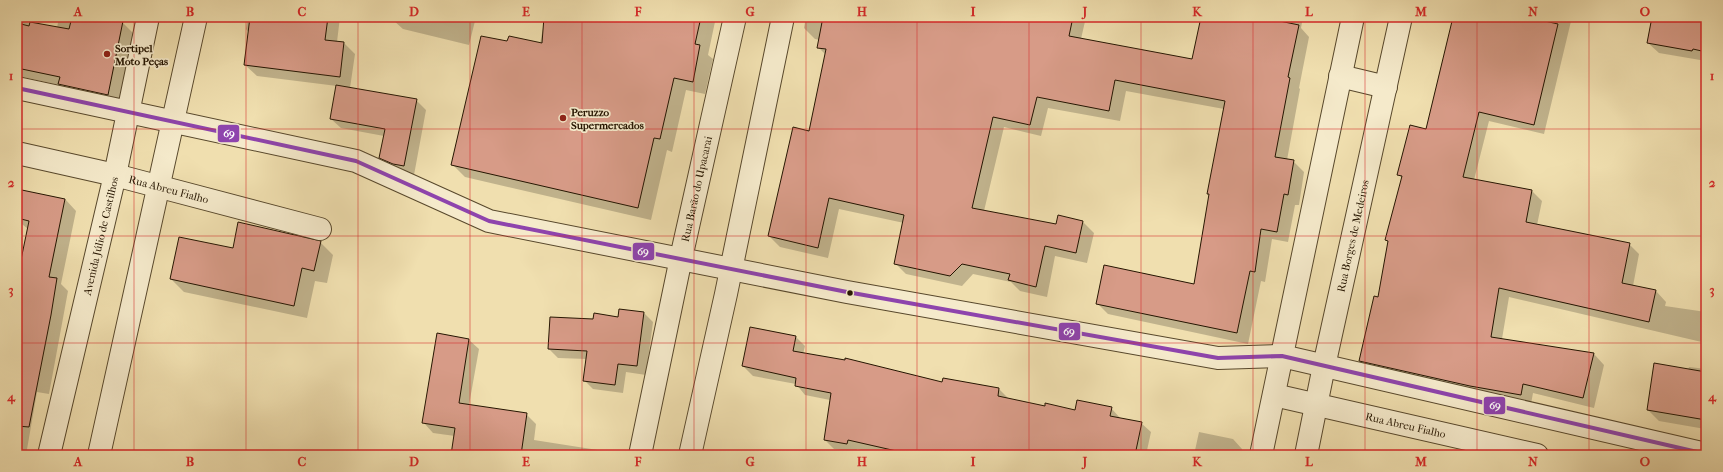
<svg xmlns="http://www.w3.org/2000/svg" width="1723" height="472" viewBox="0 0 1723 472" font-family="'IM FELL French Canon',serif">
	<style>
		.shadow { fill: #0003 }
		.building { fill: #d79b87; stroke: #251501 }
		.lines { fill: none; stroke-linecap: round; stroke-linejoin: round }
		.minor-casing { stroke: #58482c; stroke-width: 24 }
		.tertiary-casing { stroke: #58482c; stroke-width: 24 }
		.minor { stroke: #f5eacb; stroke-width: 22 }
		.tertiary { stroke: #f5eacb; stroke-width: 22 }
		.bus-1-casing { stroke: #f5eacb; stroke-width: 7 }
		.bus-1 { stroke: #8e44ad; stroke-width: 4 }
		.grid { fill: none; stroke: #d62828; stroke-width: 1; stroke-opacity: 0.55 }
		.poi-dot { fill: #8f2418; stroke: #f5eacb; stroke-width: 1.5 }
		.bus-dot { fill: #251501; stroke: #f5eacb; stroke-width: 1.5 }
		.labels { text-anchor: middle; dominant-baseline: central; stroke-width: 3.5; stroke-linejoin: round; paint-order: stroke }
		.poi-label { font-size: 11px; font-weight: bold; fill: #251501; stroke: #f5eacb; text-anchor: start }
		.street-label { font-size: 11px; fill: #251501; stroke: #f5eacb }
		.line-badge { stroke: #f5eacb; stroke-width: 1.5 }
		.badge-label { font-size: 11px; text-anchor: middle; font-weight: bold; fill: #fff }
		.neatline { fill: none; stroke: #d62828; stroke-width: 1.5 }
		.grid-label { font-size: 13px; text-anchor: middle; font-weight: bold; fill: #d62828 }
	</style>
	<rect width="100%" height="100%" fill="#f0dfaf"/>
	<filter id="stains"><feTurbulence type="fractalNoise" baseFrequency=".005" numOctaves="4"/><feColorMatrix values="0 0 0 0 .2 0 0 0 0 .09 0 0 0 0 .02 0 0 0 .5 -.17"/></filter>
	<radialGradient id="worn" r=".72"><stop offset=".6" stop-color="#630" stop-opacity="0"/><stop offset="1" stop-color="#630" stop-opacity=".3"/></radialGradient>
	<path class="shadow" d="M59 17H116V21L122 22 133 33 119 105 70 94 60 85 23 77 20 89 17 92V21L57 28Z
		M248 17H340L337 42 344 43 355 54 350 88 416 100 426 110 414 175 390 167 380 157 384 136 341 128 331 119 337 86 257 76 245 65 249 33 246 29Z
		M394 17H476L469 45 403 29 393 20Z
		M545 17H716L708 55 713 59 705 94 686 90 672 152 667 150 651 220 465 177 452 164 508 43 540 44Z
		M806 17H1086L1081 39 1192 60 1202 17H1303L1301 28 1309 37 1299 88 1300 89 1287 160 1293 161 1304 172 1299 205H1295L1288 242 1272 239 1265 282 1261 281 1248 344 1108 314 1097 303 1195 285 1210 196 1208 194 1224 109 1126 91 1120 121 1048 108 1041 136 1004 127 984 211 1057 225 1083 222 1094 233 1087 263 1055 256 1047 297 1020 291 1011 282 973 274 962 286 906 274 895 263 904 223 839 209 828 258 780 247 769 236 809 132 826 55 818 47 820 40 815 39 804 28Z
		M1454 17H1572L1544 134 1489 121 1474 180 1532 191 1542 201 1537 225 1629 244 1639 254 1633 286 1656 291 1666 302 1665 306 1706 312V343L1509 297 1502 339 1594 354 1604 365 1594 408 1533 393 1531 404 1371 371 1360 361 1378 298 1388 242 1386 240 1402 178 1398 174 1427 130Z
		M1653 17H1706V61L1659 53 1648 43Z
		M65 199 76 211 61 284 68 291 49 394 37 392 26 455H17V272L19 273 28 229 17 220V202Z
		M320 242 333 255 327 283 315 281 307 318 184 292 171 279 233 249Z
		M644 313 653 322 646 375 626 372 623 393 593 389 584 380 587 359 558 358 549 349 594 321Z
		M796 337 805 346 803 354 943 384 999 389 1009 399 1046 407 1076 411 1111 408 1121 419 1141 423 1151 432 1146 455H884L857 449 856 452 834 449 825 440 830 400 805 395 796 384 753 376 743 366Z
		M469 340 479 349 469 405 526 414 536 424 534 440 604 451 608 455H452L455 436 433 433 424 423Z
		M1655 364 1688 370 1689 367 1706 369V431L1705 429 1659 421 1648 410Z
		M1199 432 1233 439 1242 449 1241 455H1194Z"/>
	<path class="building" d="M72 17H101L123 21 108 95 58 84 60 77 17 68V23L29 26 30 22 69 29Z
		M250 17H328L325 40 344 42 340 77 244 65Z
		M544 17H701L695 44 700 45 693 82 674 78 660 139 654 138 638 208 451 165 481 36 507 41 509 36 542 43Z
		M823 17H1073L1069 36 1192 59 1201 17H1260L1299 25 1288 77 1290 78 1275 157 1294 160 1288 195 1284 194 1277 232 1261 229 1255 272 1250 271 1237 333 1096 304 1104 265 1194 284 1209 194H1207L1225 101 1115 80 1109 111 1037 97 1030 125 993 117 972 208 1056 224 1058 215 1083 221 1076 253 1045 246 1036 287 1008 280 1010 274 962 264 950 276 894 264 904 215 829 198 818 248 768 236 793 127 809 131 826 49 817 48Z
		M1453 17H1527L1558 24 1534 125 1479 112 1463 177 1532 190 1526 222 1630 243 1622 283 1656 290 1649 322 1499 288 1491 337 1594 353 1583 398 1523 384 1521 395 1470 386 1359 361 1374 296 1378 297 1388 241 1385 240 1402 176 1397 175 1410 125 1426 129Z
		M1652 17H1706V52L1693 49 1692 51 1647 43Z
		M336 85 417 99 404 166 393 164 379 158 385 129 330 119Z
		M17 189 65 199 49 277 57 278 51 315 29 427 17 426V279L29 221 17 218Z
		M238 222 321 241 314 271 302 268 294 306 170 279 179 237 233 248Z
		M619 309 644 312 637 366 618 364 615 385 583 381 587 351 548 349 550 317 593 319 594 313 618 317Z
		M750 327 796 336 793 351 845 360V358L942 382 943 378 999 388 998 396 1045 406V403L1075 410 1077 400 1112 407 1110 416 1142 422 1135 455H914L848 440 847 444 824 440 831 393 795 386 796 378 742 366Z
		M437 333 469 339 459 403 527 413 521 455H451L455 428 422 423Z
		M1654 363 1706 372V420L1647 410Z"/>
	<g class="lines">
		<g class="minor-casing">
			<g id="minor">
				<path d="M1340 76 1386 87"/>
				<path d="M17 88 356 161 489 221 847 292 1218 358 1282 356 1706 454"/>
				<path id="s1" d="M17 153 115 175 320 229"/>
				<path id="s2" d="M1274 395 1537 455"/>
				<path d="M1261 455 1353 17"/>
				<path id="s3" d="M1306 455 1324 366 1401 17"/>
			</g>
		</g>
		<g class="tertiary-casing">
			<g id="tertiary">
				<path id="s4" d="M49 455 115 175 148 17"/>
				<path d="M99 455 196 17"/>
				<path id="s5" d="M640 455 681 258 735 17"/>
				<path d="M690 455 726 294 783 17"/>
			</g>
		</g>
		<use href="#minor" class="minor"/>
		<use href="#tertiary" class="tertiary"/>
		<g class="bus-1-casing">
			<path id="bus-1" d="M17 88 356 161 489 221 847 292 1218 358 1282 356 1706 454"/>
		</g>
		<use href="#bus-1" class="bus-1"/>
	</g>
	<path class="grid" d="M134 17V455M246 17V455M358 17V455M470 17V455M582 17V455M694 17V455M806 17V455M917 17V455M1029 17V455M1141 17V455M1253 17V455M1365 17V455M1477 17V455M1589 17V455M17 129H1706M17 236H1706M17 343H1706"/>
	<g class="poi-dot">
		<circle cx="107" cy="54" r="4"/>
		<circle cx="563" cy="118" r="4"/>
	</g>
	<circle class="bus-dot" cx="850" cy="293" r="3.5"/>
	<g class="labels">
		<g class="poi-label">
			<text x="115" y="48">Sortipel<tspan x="115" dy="13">Moto Peças</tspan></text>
			<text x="571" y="112">Peruzzo<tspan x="571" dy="13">Supermercados</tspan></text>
		</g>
		<g class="street-label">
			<text stroke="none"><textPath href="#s1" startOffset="156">Rua Abreu Fialho</textPath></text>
			<text stroke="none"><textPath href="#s5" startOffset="272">Rua Barão do Upacarai</textPath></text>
			<text stroke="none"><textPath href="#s4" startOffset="225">Avenida Júlio de Castilhos</textPath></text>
			<text stroke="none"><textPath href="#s3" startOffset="224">Rua Borges de Medeiros</textPath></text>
			<text stroke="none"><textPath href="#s2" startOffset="135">Rua Abreu Fialho</textPath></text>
		</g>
	</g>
	<g class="line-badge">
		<rect x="217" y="124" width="23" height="19" rx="4" fill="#8e44ad"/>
		<rect x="632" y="242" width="23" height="19" rx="4" fill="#8e44ad"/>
		<rect x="1058" y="322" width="23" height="19" rx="4" fill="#8e44ad"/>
		<rect x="1483" y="396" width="23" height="19" rx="4" fill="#8e44ad"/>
	</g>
	<g class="badge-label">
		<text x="229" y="137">69</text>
		<text x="643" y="255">69</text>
		<text x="1069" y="335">69</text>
		<text x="1495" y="409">69</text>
	</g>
	<rect width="1723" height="472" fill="none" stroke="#f0dfaf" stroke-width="44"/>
	<rect x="22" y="22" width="1679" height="428" class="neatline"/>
	<g class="grid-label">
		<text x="78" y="16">A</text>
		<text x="190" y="16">B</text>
		<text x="302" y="16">C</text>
		<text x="414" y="16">D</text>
		<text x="526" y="16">E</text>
		<text x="638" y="16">F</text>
		<text x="750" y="16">G</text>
		<text x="862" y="16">H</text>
		<text x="973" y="16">I</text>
		<text x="1085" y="16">J</text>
		<text x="1197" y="16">K</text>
		<text x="1309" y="16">L</text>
		<text x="1421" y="16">M</text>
		<text x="1533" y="16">N</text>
		<text x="1645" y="16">O</text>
		<text x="11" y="80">1</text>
		<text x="1712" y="80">1</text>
		<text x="11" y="187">2</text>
		<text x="1712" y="187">2</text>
		<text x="11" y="294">3</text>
		<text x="1712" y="294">3</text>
		<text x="11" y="401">4</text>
		<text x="1712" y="401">4</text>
		<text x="78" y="466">A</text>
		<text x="190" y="466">B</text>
		<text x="302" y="466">C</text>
		<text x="414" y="466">D</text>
		<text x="526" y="466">E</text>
		<text x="638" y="466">F</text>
		<text x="750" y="466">G</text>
		<text x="862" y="466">H</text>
		<text x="973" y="466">I</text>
		<text x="1085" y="466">J</text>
		<text x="1197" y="466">K</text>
		<text x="1309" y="466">L</text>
		<text x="1421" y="466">M</text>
		<text x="1533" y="466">N</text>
		<text x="1645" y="466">O</text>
	</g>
	<rect width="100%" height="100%" filter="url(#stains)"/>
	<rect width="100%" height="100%" fill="url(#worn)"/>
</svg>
